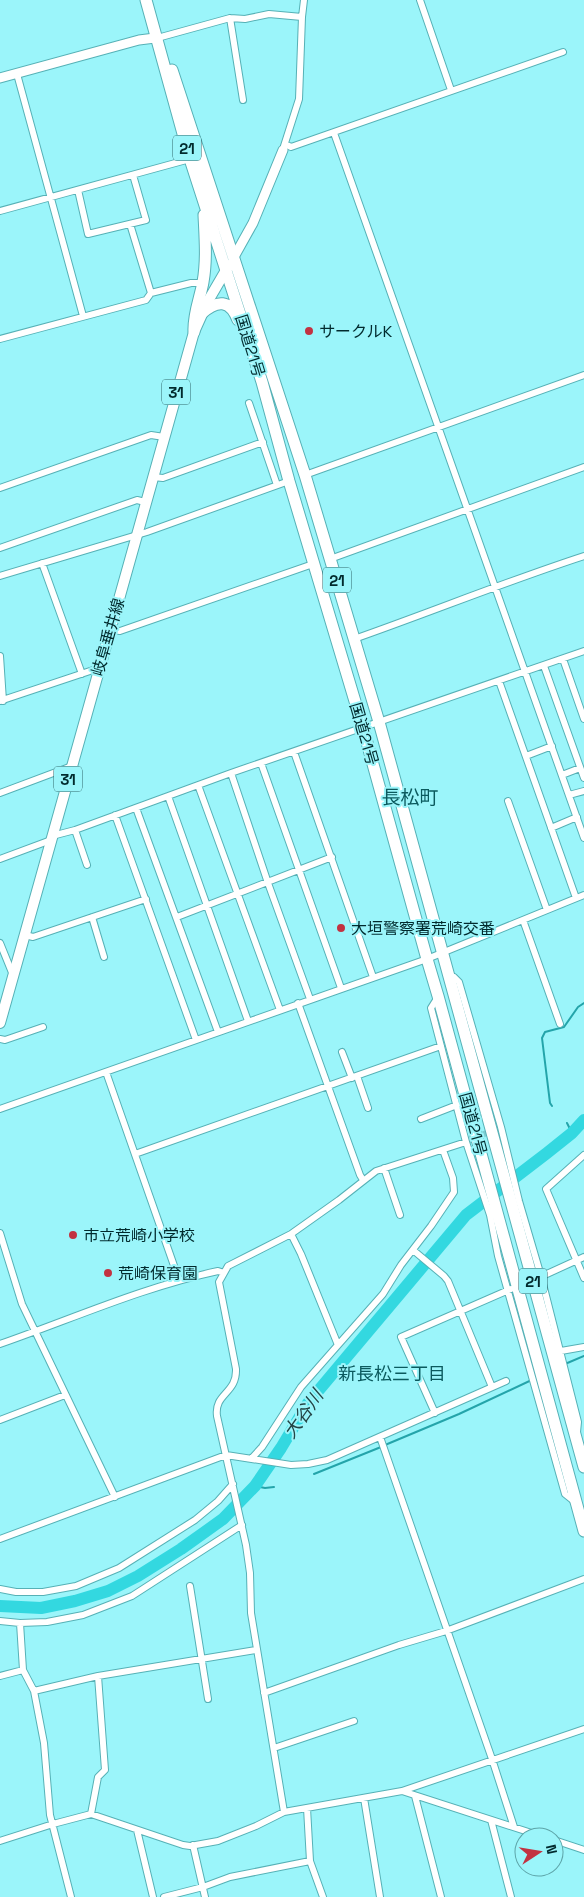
<svg xmlns="http://www.w3.org/2000/svg" width="584" height="1897" viewBox="0 0 584 1897" font-family="'Space Grotesk','Noto Sans JP',sans-serif">
	<style>
		.lines { fill: none; stroke-linecap: round; stroke-linejoin: round }
		.stream { stroke: #24a4aa; stroke-width: 2 }
		.river { stroke: #33d8e0; stroke-width: 12 }
		.street-tunnel { stroke: #7cccd1; stroke-width: 6; stroke-dasharray: 6 3; stroke-linecap: butt }
		.street-casing { stroke: #56b1b6; stroke-width: 8 }
		.secondary-casing { stroke: #56b1b6; stroke-width: 11 }
		.primary-casing { stroke: #56b1b6; stroke-width: 12 }
		.highway-casing { stroke: #56b1b6; stroke-width: 13 }
		.street { stroke: #fff; stroke-width: 6 }
		.secondary { stroke: #fff; stroke-width: 9 }
		.primary { stroke: #fff; stroke-width: 10 }
		.highway { stroke: #fff; stroke-width: 11 }
		.poi-dot { fill: #c23241; stroke: #9bf5fa; stroke-width: 2 }
		.labels { text-anchor: middle; dominant-baseline: central; stroke-width: 4; stroke-linejoin: round; paint-order: stroke }
		.shield { fill: #9bf5fa; stroke: #2f676a; stroke-width: 1 }
		.shield-label { font-size: 15px; font-weight: bold; fill: #012a2d }
		.poi-label { font-size: 16px; fill: #012a2d; stroke: #9bf5fa; text-anchor: start }
		.street-label { font-size: 16px; fill: #012a2d; stroke: #9bf5fa }
		.neighbourhood-label { font-size: 18px; fill: #0b5a5e; stroke: #9bf5fa }
		.water-label { font-size: 18px; font-style: italic; fill: #234344; stroke: #9bf5fa }
		.quarter-label { font-size: 19px; fill: #0b5a5e; stroke: #9bf5fa }
	</style>
	<rect width="100%" height="100%" fill="#9bf5fa"/>
	<g class="lines">
		<path class="stream" d="M552 1106 550 1103 542 1038 545 1032 564 1027 578 1007 584 1003
			M567 1123 572 1133
			M565 1364 584 1356
			M385 1445 459 1414 538 1377
			M314 1474 381 1447
			M255 1486 265 1488 274 1487"/>
		<path class="river" d="M0 1606 41 1608 75 1601 108 1591 138 1576 181 1549 223 1519 255 1486 281 1448 308 1403 466 1215 547 1153 572 1133 584 1120"/>
		<path class="street-tunnel" d="M466 1142 493 1130"/>
		<g class="street-casing">
			<path id="street" d="M420 0 451 90
				M230 18 243 100
				M161 37 230 18 245 19 269 14 302 17
				M17 74 83 316
				M334 133 584 838
				M285 144 291 147 563 52
				M284 146 299 99 302 17 304 0
				M78 190 88 234 146 220 133 175
				M0 211 190 159
				M130 224 151 293
				M0 339 146 300 151 293 191 283H203
				M249 403 277 485
				M305 475 584 375
				M153 477 163 478 263 442
				M0 488 151 435 164 437
				M0 548 137 500 145 502
				M330 559 584 467
				M42 563 82 674
				M0 576 147 532 289 481
				M110 630 120 631 313 564
				M354 639C431 612 507 581 584 556
				M0 656 3 701
				M563 659 584 719
				M544 666 584 778
				M499 681 576 898
				M0 701 99 668
				M294 752 373 977
				M526 756 552 746
				M261 763 341 988
				M231 773 268 883 310 999
				M562 775 580 768
				M198 785 280 1010
				M0 793 72 766
				M569 795 584 791
				M168 796 248 1021
				M508 801 547 910
				M136 808 218 1032
				M115 815 196 1040
				M551 828 577 817
				M75 830 87 865
				M52 836 75 830 231 773 584 651
				M0 859 51 840
				M92 917 104 957
				M177 917 332 857
				M523 920 560 1024
				M25 935 33 937 146 899
				M0 943 13 975
				M448 976 454 977 459 982 501 1127 519 1201 541 1276 578 1422 577 1432
				M438 997 431 1008 466 1142 490 1215 498 1256 565 1494 575 1502
				M298 1003 360 1175 363 1180
				M0 1039 5 1040 43 1027
				M342 1052 352 1078
				M106 1072 179 1280
				M357 1076 368 1108
				M0 1109 427 959 584 895
				M421 1119 457 1105
				M135 1154 441 1046
				M584 1155 546 1189 584 1278
				M384 1168 400 1215
				M0 1233 22 1304 115 1497
				M413 1250 444 1276 448 1281 492 1387
				M538 1278 584 1257
				M0 1344C72 1319 143 1287 218 1271L224 1273
				M338 1345 383 1294 401 1265 431 1226 454 1192 453 1178 443 1150
				M561 1351 584 1347
				M435 1413 401 1337 511 1289
				M0 1420 65 1395
				M380 1437 492 1759 514 1827
				M252 1458 262 1447 301 1387 338 1345 301 1254 291 1234
				M0 1539 226 1455 291 1465 308 1464 327 1460 506 1381
				M190 1586 208 1699
				M0 1589 16 1592H43L76 1586 119 1568 195 1520 218 1501 233 1484
				M0 1621 20 1623 47 1622 83 1615 132 1596 242 1525
				M20 1623 23 1670 34 1691 44 1743 50 1815 71 1897
				M0 1676 23 1670
				M34 1691 98 1676 256 1650
				M264 1693 399 1645 446 1631 584 1579
				M274 1748 354 1721
				M402 1791 544 1837
				M415 1796 441 1897
				M364 1798 380 1897
				M307 1808 310 1861 323 1897
				M284 1812 251 1613 250 1573 246 1545 217 1416C214 1393 237 1394 236 1369L219 1282 228 1266 291 1234 339 1200 376 1171 466 1142
				M91 1814 98 1777 105 1770 98 1676
				M491 1820 511 1897
				M137 1830 153 1897
				M554 1840 584 1850
				M0 1841 53 1824 91 1814 183 1845 190 1846 218 1841 256 1826 284 1812 402 1791 584 1729
				M193 1845 205 1897
				M164 1897 203 1887 230 1877 310 1861"/>
		</g>
		<g class="secondary-casing">
			<path id="secondary" d="M0 78 139 40 155 38
				M234 257 253 223 283 150"/>
		</g>
		<g class="primary-casing">
			<path id="primary" d="M0 1023 194 332 208 301 229 265"/>
		</g>
		<g class="highway-casing">
			<path id="highway" d="M146 0 190 159 262 382 289 481 363 728 427 959 438 996 584 1531
				M172 70 305 475 379 722 584 1467
				M202 313C217 300 230 299 238 320
				M194 332C193 314 200 299 203 282 207 260 205 237 204 215"/>
		</g>
		<use href="#street" class="street"/>
		<use href="#secondary" class="secondary"/>
		<use href="#primary" class="primary"/>
		<use href="#highway" class="highway"/>
	</g>
	<g class="poi-dot">
		<circle cx="309" cy="331" r="5"/>
		<circle cx="341" cy="928" r="5"/>
		<circle cx="73" cy="1235" r="5"/>
		<circle cx="108" cy="1273" r="5"/>
	</g>
	<g class="labels">
		<g class="shield">
			<rect x="173" y="135.5" width="28" height="25" rx="4"/>
			<rect x="162" y="379.5" width="28" height="25" rx="4"/>
			<rect x="323" y="567.5" width="28" height="25" rx="4"/>
			<rect x="54" y="766.5" width="28" height="25" rx="4"/>
			<rect x="519" y="1268.5" width="28" height="25" rx="4"/>
		</g>
		<g class="shield-label">
			<text x="187" y="148">21</text>
			<text x="176" y="392">31</text>
			<text x="337" y="580">21</text>
			<text x="68" y="779">31</text>
			<text x="533" y="1281">21</text>
		</g>
		<g class="poi-label">
			<text x="319" y="331">サークルK</text>
			<text x="351" y="928">大垣警察署荒崎交番</text>
			<text x="83" y="1235">市立荒崎小学校</text>
			<text x="118" y="1273">荒崎保育園</text>
		</g>
		<g class="street-label">
			<text transform="translate(250 346) rotate(73)">国道21号</text>
			<text transform="translate(108 637) rotate(-74)">岐阜垂井線</text>
			<text transform="translate(364 734) rotate(74)">国道21号</text>
			<text transform="translate(473 1124) rotate(75)">国道21号</text>
		</g>
		<g class="neighbourhood-label">
			<text x="392" y="1373">新長松三丁目</text>
		</g>
		<g class="water-label">
			<text transform="translate(303 1414) rotate(-55)">大谷川</text>
		</g>
		<g class="quarter-label">
			<text x="410" y="797">長松町</text>
		</g>
	</g>
	<g transform="translate(539 1852) rotate(78)"><circle r="24" fill="#9bf5fa" stroke="#5da4a8"/>
	<path d="M0-4L9 19L0 12L-9 19Z" fill="#c23241"/>
	<text y="-8" font-size="14" font-weight="bold" text-anchor="middle" fill="#012a2d">N</text>
	</g>
</svg>
